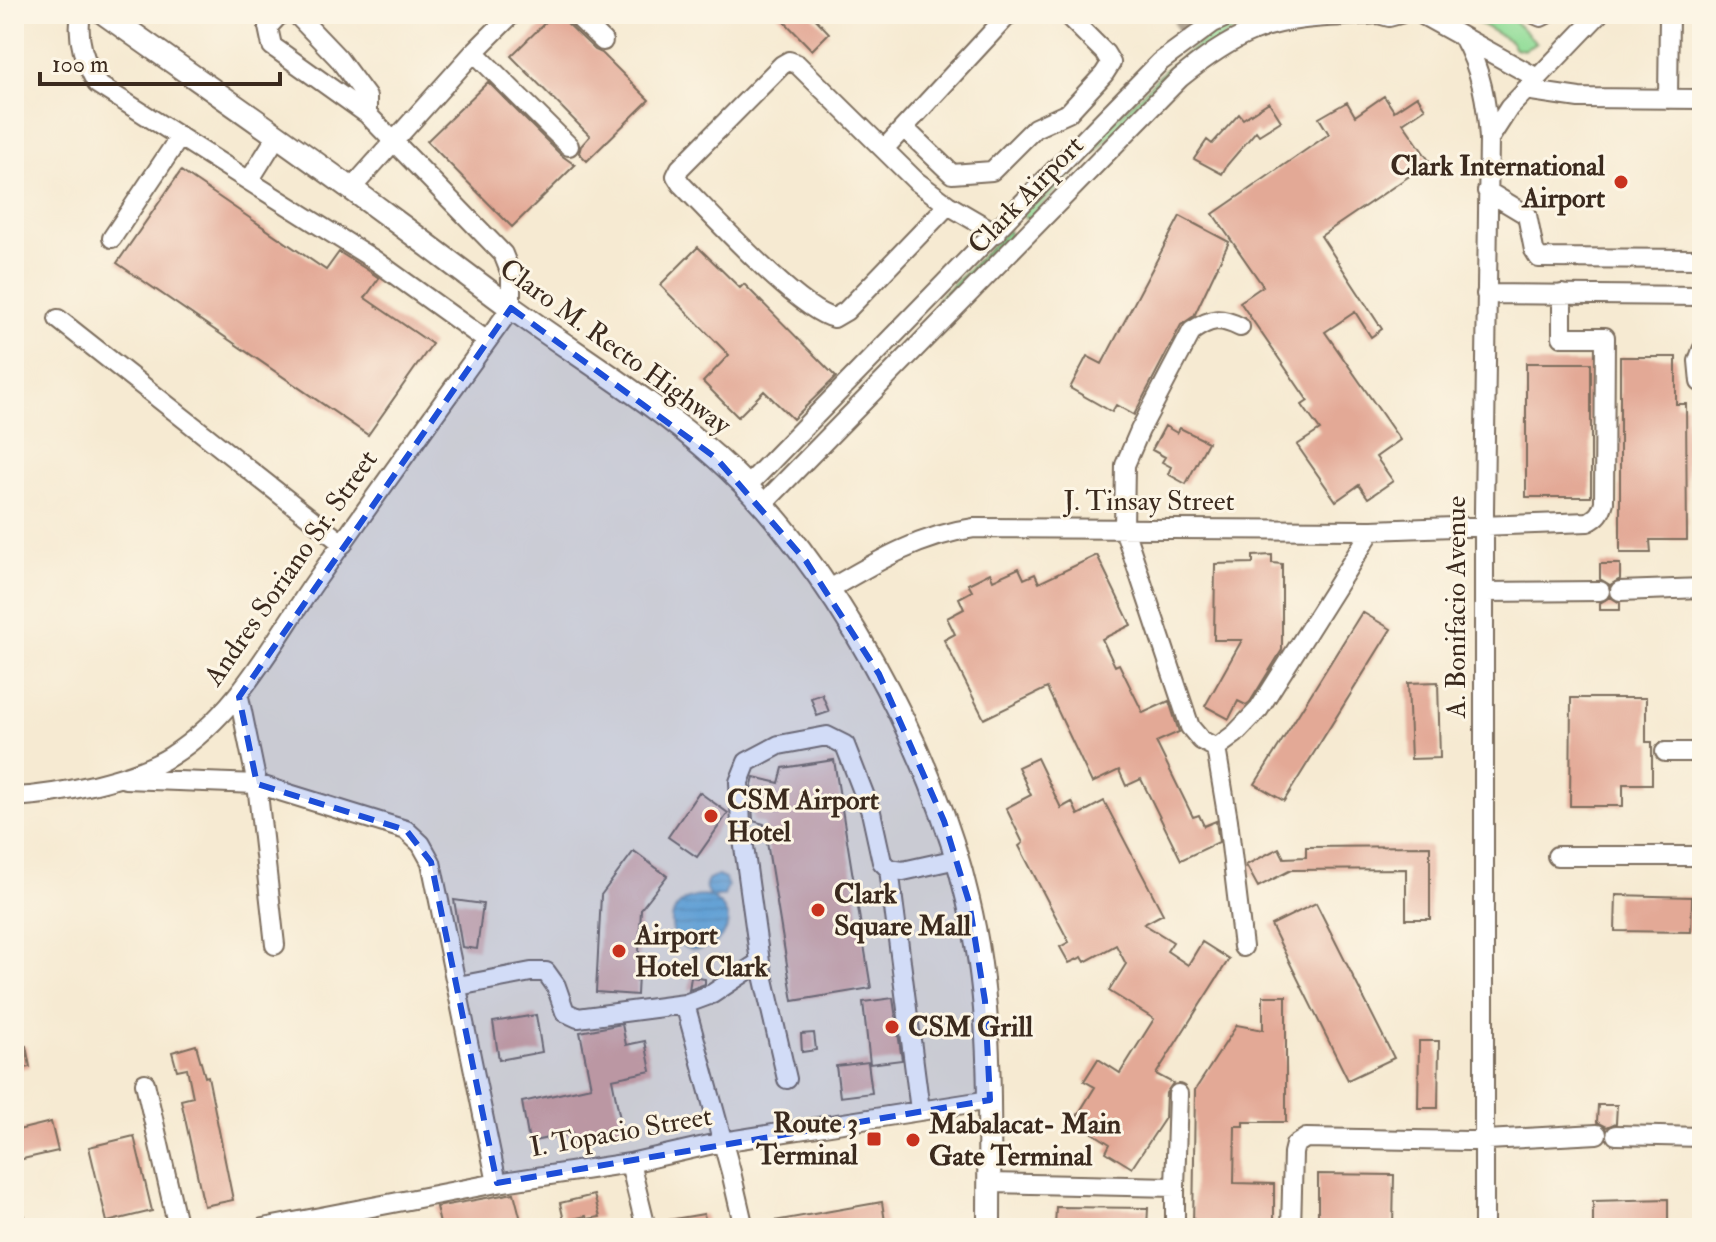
<svg xmlns="http://www.w3.org/2000/svg" width="1716" height="1242" viewBox="0 0 1716 1242" font-family="'IM FELL Double Pica',serif">
	<style>
		.green { fill: #93dd99; stroke: #67845c; stroke-width: 2 }
		.water { fill: url(#water-rules); stroke: #4a6a78; stroke-width: 2 }
		.lines { fill: none; stroke-linecap: round; stroke-linejoin: round }
		.taxiway { stroke: #988a78; stroke-width: 44 }
		.building { fill: #e3a996 }
		.minor-casing { stroke: #7c6d5d; stroke-width: 22 }
		.major-casing { stroke: #7c6d5d; stroke-width: 26 }
		.minor { stroke: #fff; stroke-width: 18 }
		.major { stroke: #fff; stroke-width: 22 }
		.marked { fill: #1d4ed8; fill-opacity: 0.2; stroke: #1d4ed8; stroke-width: 6; stroke-dasharray: 16 10; stroke-linejoin: round }
		.poi-dot { fill: #c8321e; stroke: #fcf5e5; stroke-width: 3 }
		.labels { text-anchor: middle; dominant-baseline: central; stroke-width: 6; stroke-linejoin: round; paint-order: stroke }
		.poi-label { font-size: 28px; font-weight: bold; fill: #3b2a1e; stroke: #fcf5e5; text-anchor: start }
		.street-label { font-size: 28px; fill: #3b2a1e; stroke: #fcf5e5 }
	</style>
	<defs>
		<pattern id="water-rules" width="6" height="5" patternUnits="userSpaceOnUse" patternTransform="scale(2)"><rect width="6" height="5" fill="#58a9d2"/><path d="M0 2.5h6" fill="none" stroke="#4a8aaa"/></pattern>
	</defs>
	<rect width="100%" height="100%" fill="#fcf5e5"/>
	<filter id="ink" filterUnits="userSpaceOnUse"><feTurbulence type="fractalNoise" baseFrequency=".0125" numOctaves="2"/><feDisplacementMap in="SourceGraphic" scale="16" xChannelSelector="R" yChannelSelector="G"/><feConvolveMatrix kernelMatrix="1 2 1 2 8 2 1 2 1" color-interpolation-filters="sRGB"/></filter>
	<filter id="wash" filterUnits="userSpaceOnUse"><feTurbulence type="fractalNoise" baseFrequency=".006" numOctaves="4" result="noise"/><feDisplacementMap in="SourceGraphic" scale="32" xChannelSelector="R" yChannelSelector="G"/><feGaussianBlur stdDeviation="1.8" result="paint"/><feColorMatrix in="noise" values="0 0 0 0 0 0 0 0 0 0 0 0 0 0 0 0 0 1.4 0 .05"/><feComposite in="paint" operator="in"/></filter>
	<g filter="url(#wash)">
		<rect width="100%" height="100%" fill="#f6ead2"/>
		<path class="green" d="M1253 14H1280L1239 28 1181 66 1030 217 1025 219 1023 213 1165 70 1207 37Z
			M1463 14H1507L1537 43 1524 50 1515 48 1510 41Z
			M1008 230 1010 237 942 305 937 300Z"/>
		<path class="water" d="M718 876 725 879 728 886 724 896 712 898C762 931 678 979 672 926 670 903 691 894 710 897 703 888 704 877 718 876Z"/>
		<g class="lines">
			<path class="taxiway" d="M1195 17 1199 14"/>
		</g>
		<g id="blocks">
			<path class="building" d="M554 14H563L567 23 595 50 602 53 649 100 587 161 579 153 581 146 590 136 511 56Z
				M777 14H811L829 33 812 50Z
				M488 82 561 155 575 165 512 227 427 141Z
				M1384 96 1394 111 1417 96 1425 108 1403 123 1430 162 1321 236 1382 329 1371 337 1355 312 1325 332 1400 440 1376 457 1393 481 1368 498 1359 485 1336 501 1297 445 1320 430 1302 405 1308 401 1240 302 1263 286 1213 214 1329 134 1319 118 1347 102 1355 116Z
				M1269 102 1281 121 1259 135 1256 131 1227 165 1222 174 1194 159 1207 140 1212 144 1239 114 1243 119Z
				M181 171 326 270 339 252 366 269 379 278 365 298 432 344 368 435 117 263Z
				M1180 216 1229 242 1194 316 1181 325 1134 415 1116 405 1112 412 1070 388 1087 356 1102 364Z
				M698 247 740 288 744 284 836 377 793 419 764 391 738 417 703 382 729 355 660 285Z
				M1620 357H1676V404H1686L1687 540H1650L1651 553H1620Z
				M1526 363H1591V497H1526Z
				M1165 426 1177 433 1180 428 1208 442 1186 484 1168 474 1171 467 1162 462 1165 457 1152 450Z
				M1097 555 1131 625 1102 639 1115 666 1119 664 1143 713 1169 701 1179 732 1156 742 1193 817 1199 815 1204 826 1216 821 1219 842 1181 860 1141 779 1126 786 1119 770 1092 783 1047 688 984 719 944 640 955 634 947 618 964 609 959 598 972 591 968 584 990 573 993 580 1019 568 1024 579 1035 574 1039 583Z
				M1272 555V563L1282 564V650L1250 702 1246 705 1238 701 1229 719 1205 706 1242 640H1214L1215 564 1253 563V556Z
				M1600 564H1620V579L1610 585 1600 579Z
				M1610 597 1620 603V610H1600V603Z
				M1362 612 1391 629 1284 801 1255 784Z
				M1438 682 1440 758 1411 759 1408 683Z
				M822 694 829 712 817 716 811 698Z
				M1571 698H1646V742H1652V784H1623V806H1570Z
				M1037 758 1061 808 1072 802 1078 815 1104 801 1163 914 1144 924 1173 942 1167 951 1188 965 1202 942 1229 959 1156 1074 1173 1083 1166 1093 1165 1118 1132 1168 1106 1152 1110 1144 1074 1121 1095 1087 1084 1081 1098 1059 1120 1073 1154 1019 1109 991 1126 964 1116 945 1085 962 1082 957 1069 963 1060 947 1069 942 1019 846 1023 843 1006 808 1031 795 1018 767Z
				M834 760 871 988 793 1001 764 824 753 821 751 788 754 777 779 783 783 768Z
				M699 792 728 813 697 857 668 837Z
				M1430 846V919H1406V869L1291 870 1258 887 1246 865 1279 848 1284 858 1306 857V847Z
				M634 851 667 876 641 909 637 995 596 992 601 895Z
				M1616 895 1692 897 1691 932 1615 931Z
				M454 900 483 904 477 949 462 947Z
				M1316 903 1394 1058 1348 1080 1271 925Z
				M691 977 705 979V984L689 990Z
				M1263 996H1286V1122H1243V1126H1235L1234 1183 1274 1184V1228H1193L1195 1090 1237 1025 1263 1030Z
				M893 998 902 1060 870 1064 863 1002Z
				M536 1015 542 1052 499 1060 493 1022Z
				M622 1024 626 1045 645 1041 651 1071 612 1079 622 1129 573 1139 572 1133 529 1142 522 1102 591 1087 580 1032Z
				M814 1033 816 1050 802 1052 801 1034Z
				M1419 1041H1439L1438 1108H1418Z
				M196 1045 205 1077 208 1076 233 1200 204 1206 181 1100 193 1097 187 1068 177 1070 172 1052Z
				M26 1046 30 1067 14 1070V1048Z
				M868 1062 872 1093 840 1097 836 1066Z
				M1598 1105H1617L1616 1123 1607 1127 1597 1122Z
				M51 1122 58 1151 14 1161V1131Z
				M134 1136 152 1211 107 1222 89 1147Z
				M1318 1174 1394 1175 1393 1228H1318Z
				M514 1193 523 1228H441L436 1207Z
				M594 1195 600 1217 587 1219 586 1216 564 1221 560 1203Z
				M1668 1199V1228H1593V1201Z
				M882 1202 886 1228H775L774 1221Z
				M1056 1207 1148 1208 1147 1228H1055Z
				M704 1214 707 1226 662 1228V1221Z"/>
		</g>
	</g>
	<g filter="url(#ink)">
		<use href="#blocks" fill-opacity="0" stroke="#7c6d5d" stroke-width="2"/>
		<g class="lines">
			<g class="minor-casing">
				<path id="minor" d="M81 14C76 40 85 62 97 84L249 181
					M296 14 338 58 367 97V114
					M575 14 603 41
					M1378 14 1389 17 1400 14
					M1421 14 1537 78
					M1534 14 1541 17 1547 14
					M1463 37C1481 69 1487 103 1489 139L1484 510V1228
					M474 52 569 146
					M1525 90 1579 98 1702 99
					M1668 99 1669 14
					M904 128 952 174 992 171 1035 128 1068 113 1104 74 1111 63 1105 53 1066 14
					M277 136 249 181 373 259 487 341
					M1491 136 1509 108 1599 14
					M884 149 1009 14
					M351 189 474 52 512 14
					M1487 191 1527 215 1534 250 1539 258 1702 259
					M948 205 846 311 834 318C799 311 710 213 681 184L676 176 680 168 782 65 789 61 797 64 916 181 948 205 996 233
					M112 238 179 138
					M1486 294 1702 296
					M58 319 343 544
					M1240 327C1220 317 1211 318 1192 331L1140 430 1125 465 1124 529 1190 727 1201 740 1216 748 1228 820 1243 947
					M1700 382 1698 361 1702 350
					M746 487 1160 62 1213 23 1233 14
					M763 504 1180 78C1202 60 1226 42 1254 31 1292 16 1337 17 1378 14
					M828 590C874 563 920 535 974 528L1372 530 1588 522C1598 517 1601 513 1604 502L1605 337H1562V294
					M1620 591 1702 588
					M1485 592 1600 591
					M239 697 257 784 275 945
					M1216 748 1235 734 1259 709 1372 530
					M1665 752H1702
					M125 779 257 784 406 830 421 844 431 862 497 1183
					M14 797C57 795 135 779 171 756 239 712 272 643 317 579 381 488 446 398 511 308V274L503 254 367 114 272 46 268 27 280 14
					M1557 856H1702
					M889 869 920 1110
					M458 986 531 972H546L556 986 565 1012 578 1018 685 1004
					M787 1079 760 962 741 825 739 782 747 762 779 745 827 736 845 745 871 812 882 862 889 869 903 871 957 859
					M145 1083 178 1228
					M1616 1135 1702 1137
					M630 1163 646 1228
					M989 1183 1175 1187V1228
					M1175 1187 1178 1094
					M14 1218 16 1228
					M263 1228 497 1183 630 1163 722 1142 990 1100
					M744 1228 731 1172 685 1004 712 994 760 962
					M1291 1228 1293 1153 1295 1145 1306 1138 1468 1141 1597 1134"/>
			</g>
			<g class="major-casing">
				<path id="major" d="M105 14C199 81 294 146 387 215 428 245 468 276 509 306 578 356 653 401 717 458 831 560 934 751 968 900 994 1008 989 1118 989 1228"/>
			</g>
			<use href="#minor" class="minor"/>
			<use href="#major" class="major"/>
		</g>
	</g>
	<path class="marked" d="M511 308 716 458 806 561 879 674 944 821 969 902 985 1001 990 1100 497 1183 431 862 406 830 257 784 239 697Z"/>
	<g class="poi-dot">
		<circle cx="1621" cy="182" r="8"/>
		<circle cx="711" cy="816" r="8"/>
		<circle cx="818" cy="910" r="8"/>
		<circle cx="619" cy="951" r="8"/>
		<circle cx="892" cy="1027" r="8"/>
		<rect x="866" y="1131" width="16" height="16" rx="4"/>
		<circle cx="913" cy="1140" r="8"/>
	</g>
	<g class="labels">
		<g class="poi-label">
			<text x="1605" y="166" text-anchor="end">Clark International<tspan x="1605" dy="32">Airport</tspan></text>
			<text x="727" y="800">CSM Airport<tspan x="727" dy="32">Hotel</tspan></text>
			<text x="834" y="894">Clark<tspan x="834" dy="32">Square Mall</tspan></text>
			<text x="635" y="935">Airport<tspan x="635" dy="32">Hotel Clark</tspan></text>
			<text x="908" y="1027">CSM Grill</text>
			<text x="858" y="1123" text-anchor="end">Route 3<tspan x="858" dy="32">Terminal</tspan></text>
			<text x="929" y="1124">Mabalacat- Main<tspan x="929" dy="32">Gate Terminal</tspan></text>
		</g>
		<g class="street-label">
			<text transform="translate(1026 195) rotate(-46)">Clark Airport</text>
			<text transform="translate(615 347) rotate(36)">Claro M. Recto Highway</text>
			<text x="1149" y="501">J. Tinsay Street</text>
			<text transform="translate(291 568) rotate(-55)">Andres Soriano Sr. Street</text>
			<text transform="translate(1456 607) rotate(-90)">A. Bonifacio Avenue</text>
			<text transform="translate(621 1132) rotate(-10)">I. Topacio Street</text>
		</g>
	</g>
	<rect width="1716" height="1242" fill="none" stroke="#fcf5e5" stroke-width="48"/>
	<path d="M40 72v12h240v-12" fill="none" stroke="#3b2a1e" stroke-width="4"/>
	<text x="52" y="72" font-size="24" fill="#3b2a1e" stroke="#fcf5e5" stroke-width="6" paint-order="stroke">100 m</text>
</svg>
